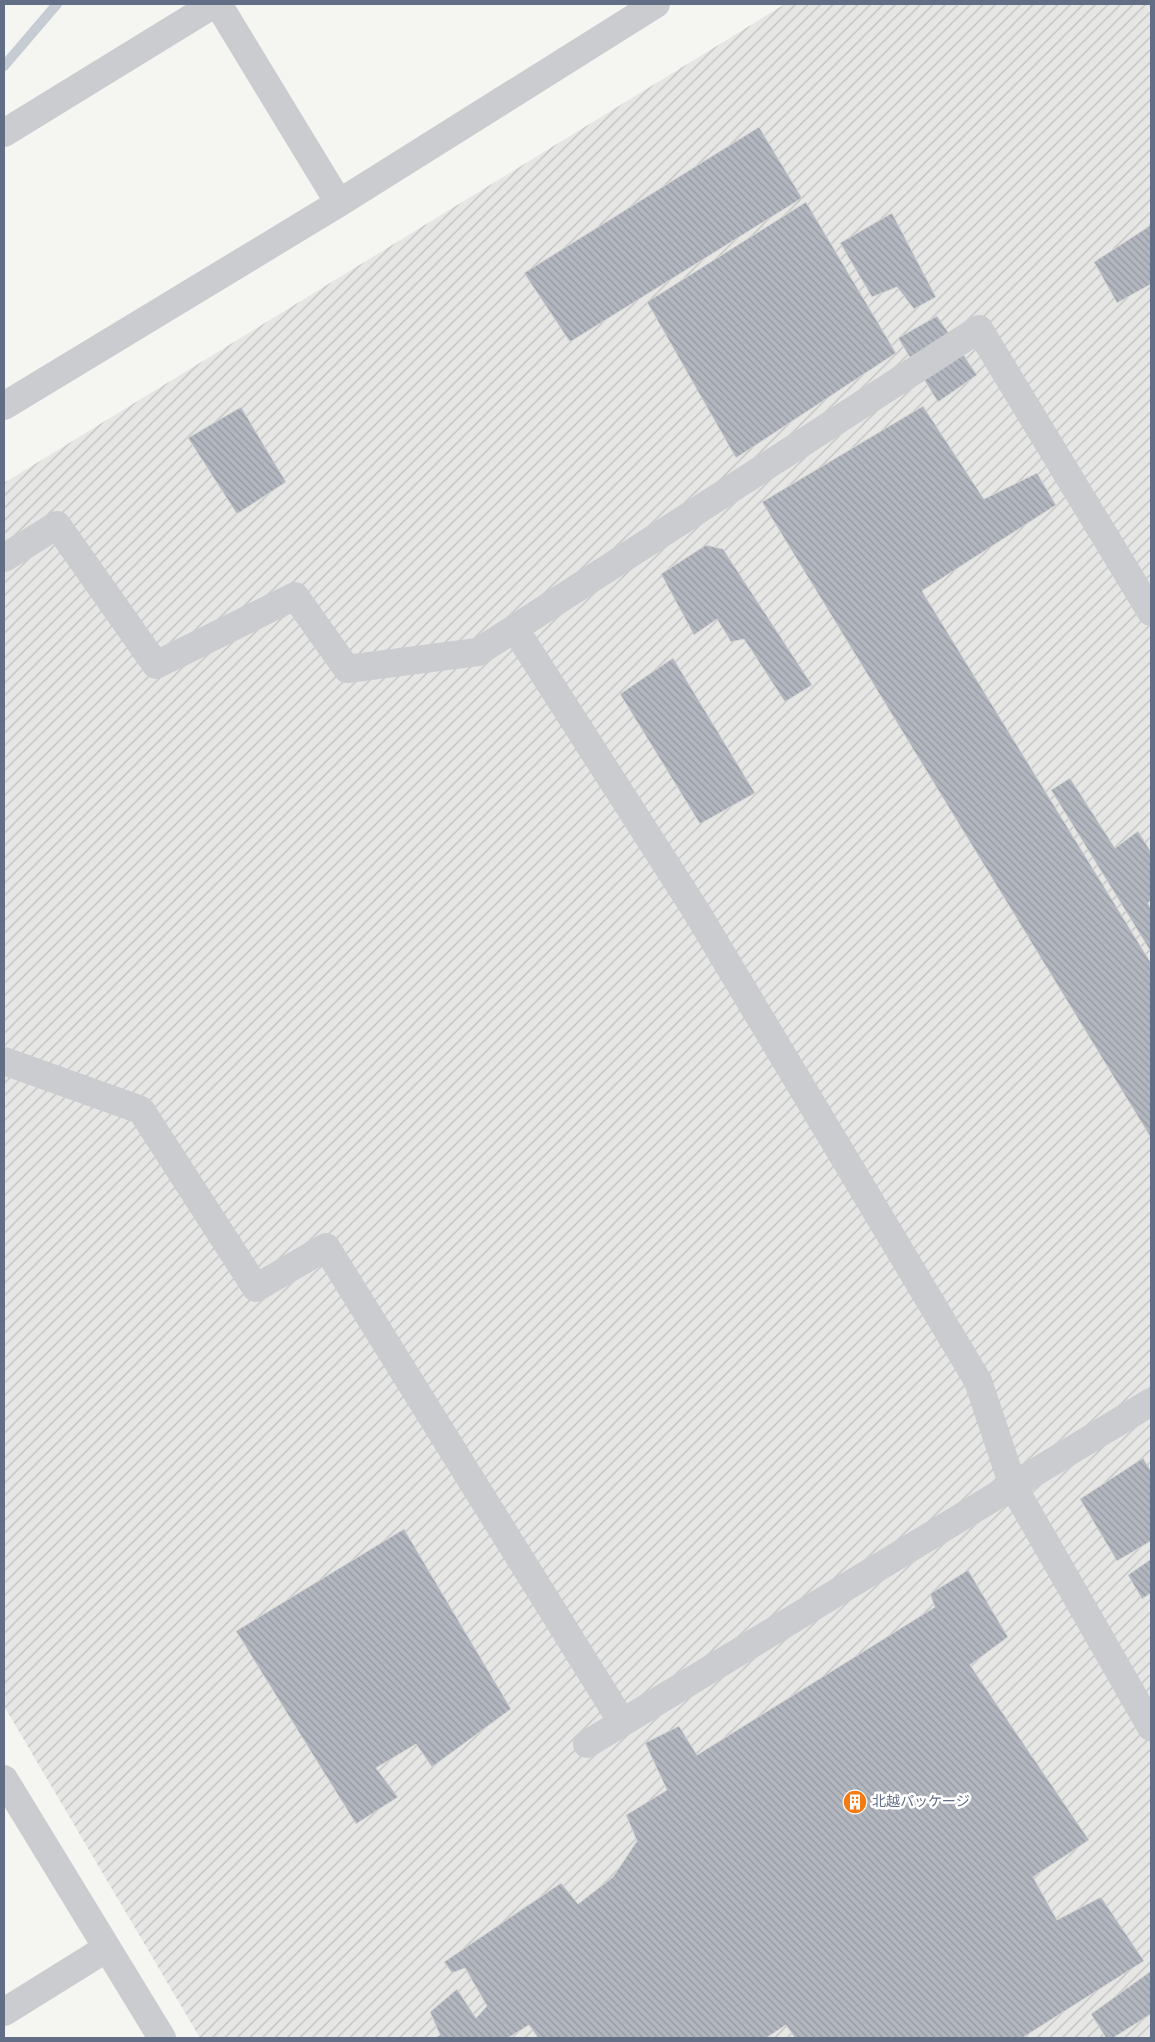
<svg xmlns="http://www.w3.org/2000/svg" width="1155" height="2042" viewBox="0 0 1155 2042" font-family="Overpass,'Noto Sans JP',sans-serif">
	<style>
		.industrial { fill: url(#industrial-furrows) }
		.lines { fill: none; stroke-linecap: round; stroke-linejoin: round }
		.stream { stroke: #c5ccd3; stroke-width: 10 }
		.building { fill: url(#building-back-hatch); stroke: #d7d7d5 }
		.minor { stroke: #caccd0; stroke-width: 28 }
		.labels { text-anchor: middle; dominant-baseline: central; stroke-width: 5; stroke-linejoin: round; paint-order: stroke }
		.poi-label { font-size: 14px; fill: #626e86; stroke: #fff; text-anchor: start }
	</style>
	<defs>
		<pattern id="industrial-furrows" width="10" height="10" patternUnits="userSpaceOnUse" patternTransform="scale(1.25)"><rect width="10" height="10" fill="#e6e7e5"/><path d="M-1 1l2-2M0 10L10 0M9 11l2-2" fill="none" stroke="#bebfbf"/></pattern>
		<pattern id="building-back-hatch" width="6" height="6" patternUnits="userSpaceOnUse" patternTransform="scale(1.25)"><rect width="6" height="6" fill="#b2b7bf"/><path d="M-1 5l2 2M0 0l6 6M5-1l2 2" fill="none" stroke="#9499a1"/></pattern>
	</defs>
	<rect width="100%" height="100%" fill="#f5f6f2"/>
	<path class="industrial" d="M785 4H1151V2038H200L4 1706V483Z"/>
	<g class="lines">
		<path class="stream" d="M4 66 57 4"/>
	</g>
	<path class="building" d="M759 127 802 198 570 342 524 273Z
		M806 202 896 353 736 458 647 302Z
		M892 213 936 297 914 309 897 287 872 297 840 243Z
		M1151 225V284L1117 303 1094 262Z
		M937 316 977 375 938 402 898 338Z
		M923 406 984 499 1037 473 1056 505 922 591 1151 963V1138L762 502Z
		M241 407 286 482 237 514 188 438Z
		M706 545 723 549 812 685 785 702 744 639 731 642 717 619 694 635 661 574Z
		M673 658 755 793 700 824 620 694Z
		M1070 778 1115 848 1138 831 1151 852V900L1148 903 1151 909V952L1051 790Z
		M1143 1458 1151 1471V1541L1117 1561 1080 1499Z
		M404 1529 511 1709 432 1767 416 1744 376 1768 398 1797 356 1824 236 1631Z
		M1151 1559V1593L1142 1599 1128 1575Z
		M968 1570 1008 1637 970 1665 1089 1840 1033 1877 1057 1920 1101 1897 1144 1961 1022 2038H795L786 2025 766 2038H538L529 2025 508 2038H435L440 2035 430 2012 457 1989 476 2018 487 2006 465 1968 452 1973 444 1962 561 1883 578 1904 613 1877 637 1841 626 1815 667 1790 645 1743 679 1726 697 1755 935 1607 930 1594Z
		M1151 1971V2014L1113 2038H1106L1091 2014Z"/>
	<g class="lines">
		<path class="minor" d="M218 4 339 203
			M4 133 214 4
			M4 406 339 203 656 4
			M4 558 57 525 156 665 295 596 347 669 478 652 979 329 1151 612
			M515 629 696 911 978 1381 1013 1486 1151 1727
			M4 1061 141 1110 256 1288 326 1247 622 1722
			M587 1744 1151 1402
			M4 1779 162 2038
			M4 2012 107 1948"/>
	</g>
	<defs>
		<g id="building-disc" transform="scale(1.25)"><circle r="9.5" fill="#f47b14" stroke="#fff"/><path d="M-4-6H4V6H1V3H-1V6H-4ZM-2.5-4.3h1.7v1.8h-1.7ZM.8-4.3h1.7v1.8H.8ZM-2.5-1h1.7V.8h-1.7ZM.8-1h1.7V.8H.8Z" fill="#fff"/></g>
	</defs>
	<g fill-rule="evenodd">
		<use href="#building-disc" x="855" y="1802"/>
	</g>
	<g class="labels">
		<g class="poi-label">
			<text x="872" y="1802">北越パッケージ</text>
		</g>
	</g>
	<rect width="1155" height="2042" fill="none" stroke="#626e86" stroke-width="10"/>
</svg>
